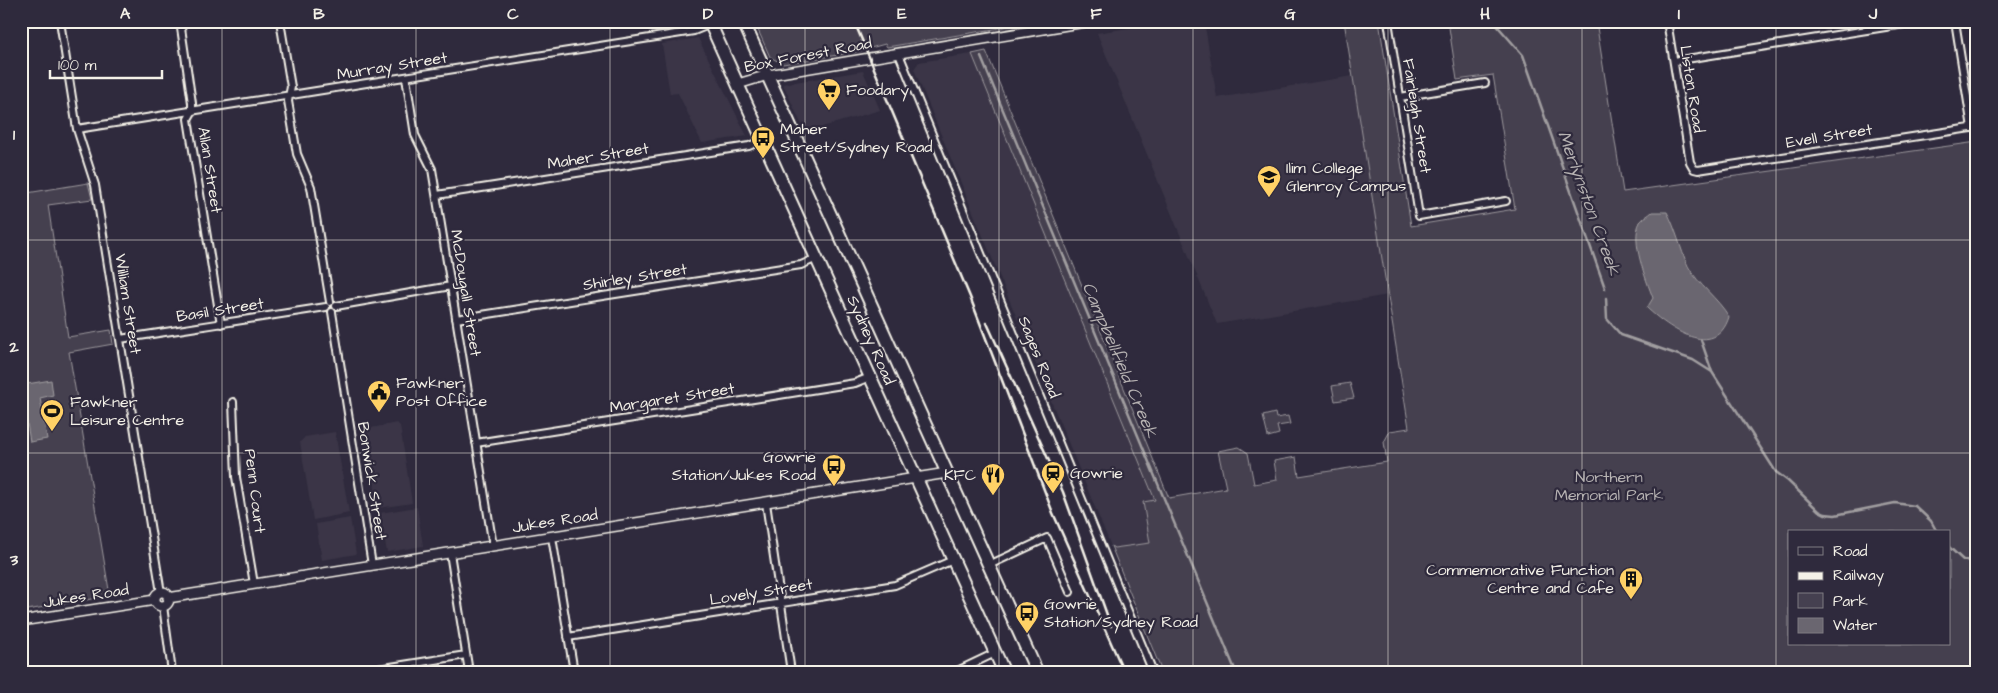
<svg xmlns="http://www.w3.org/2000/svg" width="1998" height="693" viewBox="0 0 1998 693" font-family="'Architects Daughter',sans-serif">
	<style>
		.built { fill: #3b3647 }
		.green { fill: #454050; stroke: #9c989c; fill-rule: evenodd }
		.water { fill: #6a6670; stroke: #a19ea0 }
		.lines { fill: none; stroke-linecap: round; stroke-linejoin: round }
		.stream { stroke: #a19ea0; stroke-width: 2.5 }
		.street-casing { stroke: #f4f1e8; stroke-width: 10 }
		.secondary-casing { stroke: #f4f1e8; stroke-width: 12 }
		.highway-casing { stroke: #f4f1e8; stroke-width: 15 }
		.street { stroke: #2f2a3d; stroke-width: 6 }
		.secondary { stroke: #2f2a3d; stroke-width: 9 }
		.highway { stroke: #2f2a3d; stroke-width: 11 }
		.rail { stroke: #f4f1e8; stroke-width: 2.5 }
		.grid { fill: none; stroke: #f4f1e8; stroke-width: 1; stroke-opacity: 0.55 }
		.labels { text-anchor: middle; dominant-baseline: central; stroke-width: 4.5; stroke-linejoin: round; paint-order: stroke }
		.street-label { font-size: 16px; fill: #f4f1e8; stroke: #2f2a3d }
		.poi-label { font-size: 16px; fill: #f4f1e8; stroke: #2f2a3d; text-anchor: start }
		.park-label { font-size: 16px; fill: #b7b3b3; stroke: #2f2a3d }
		.water-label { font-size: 18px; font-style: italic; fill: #b6b2b2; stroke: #2f2a3d }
		.neatline { fill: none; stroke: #f4f1e8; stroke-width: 2 }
		.grid-label { font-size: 16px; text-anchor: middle; font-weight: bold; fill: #f4f1e8 }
	</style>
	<rect width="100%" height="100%" fill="#2f2a3d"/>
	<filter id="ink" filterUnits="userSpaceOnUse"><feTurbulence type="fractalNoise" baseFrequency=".02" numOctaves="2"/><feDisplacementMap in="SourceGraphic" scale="10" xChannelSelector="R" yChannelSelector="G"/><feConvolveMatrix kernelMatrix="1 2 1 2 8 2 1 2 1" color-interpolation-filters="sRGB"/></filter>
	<g filter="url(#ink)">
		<path class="built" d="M1173 21H1204L1217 98 1353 76 1388 295 1217 324 1097 33Z
			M698 38 747 136 702 143 678 93 670 94 662 44Z
			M972 54 1155 500 1143 502 1150 543 1114 548 1111 546 914 69 919 62Z
			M863 71 880 110 805 132 783 84Z
			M397 423 400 426 412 503 378 508 366 429Z
			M335 432 349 513 313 520 300 442 305 437Z
			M417 507 423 546 387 552 380 513Z
			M350 518 356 554 322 560 316 524Z"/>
		<path class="green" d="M754 21H1042L887 47 885 44 856 52 783 64 770 57Z
			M1344 21H1379L1411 226 1515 209 1493 75 1457 80 1448 21H1596L1623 192 1977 142V672H1162L1111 546 1114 548 1150 543 1143 502 1155 500 972 54 986 51 1169 498 1226 488 1218 451 1239 447 1248 453 1254 484 1277 480 1274 461 1296 457 1299 476 1387 462 1384 442 1390 431 1409 428ZM1789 532H1949V644H1789Z
			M88 183 92 199 48 205 68 337 111 330 113 344 69 352 110 596 21 611V194Z
			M1350 383 1354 398 1335 401 1332 386Z
			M1275 413 1276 418 1288 416 1290 424 1277 426 1279 434 1268 437 1263 416Z"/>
		<path class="water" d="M1652 212H1667C1676 229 1680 248 1688 266 1698 285 1718 298 1729 317 1715 361 1668 328 1647 308L1653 298C1646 279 1630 241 1640 222 1643 218 1649 215 1652 212Z
			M51 380 53 395 40 398 47 439 30 442 21 385Z"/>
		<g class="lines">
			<path class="stream" d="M1493 21 1523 55 1605 288
				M981 57 1236 672
				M1606 298 1607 319 1621 335 1693 360 1712 372
				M1701 340 1712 372 1776 472 1788 481 1819 511 1825 514 1835 515 1895 503 1915 506 1931 521 1937 532
				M1949 547 1963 560 1977 561"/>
			<g class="street-casing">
				<path id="street" d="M60 21 77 129 95 185 161 593
					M180 21 192 103V112L188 119 221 324
					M280 21 291 87 288 101 297 154 311 187 330 302
					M1388 21 1419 216 1506 201
					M1667 21 1690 162 1694 169 1698 170 1977 127
					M1955 21 1972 128
					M899 54 1153 672
					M1674 61 1923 21
					M406 78 415 135 432 169 493 546
					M1400 97 1485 83
					M77 129 694 31 711 24
					M437 195 749 146 763 140
					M336 306 451 286
					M332 312 372 565
					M456 319 801 265 817 258
					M120 339 326 307
					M233 402 236 477 254 584
					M476 443 855 383 870 377
					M766 503 791 672
					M552 537 574 672
					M450 553 469 672
					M989 565 1047 538 1070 592
					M163 606 172 672
					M568 637 895 585 953 560
					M359 672 466 655
					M955 672 995 653"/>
			</g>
			<g class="secondary-casing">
				<path id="secondary" d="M738 84 768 75 1091 21
					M155 599a7 7 0 1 1 14 0a7 7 0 1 1-14 0Z
					M168 598 947 473
					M21 621 155 600"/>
			</g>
			<g class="highway-casing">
				<path id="highway" d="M709 21 1004 672
					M743 21 1037 672"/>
			</g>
			<use href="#street" class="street"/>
			<use href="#secondary" class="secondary"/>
			<use href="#highway" class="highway"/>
			<path class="rail" d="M854 21 970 297 1053 513 1124 672
				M987 323 1063 492 1111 626"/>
		</g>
	</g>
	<path class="grid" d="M222 21V672M416 21V672M610 21V672M805 21V672M999 21V672M1193 21V672M1388 21V672M1582 21V672M1776 21V672M21 240H1977M21 453H1977"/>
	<defs>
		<g id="supermarket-pin" transform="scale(1.25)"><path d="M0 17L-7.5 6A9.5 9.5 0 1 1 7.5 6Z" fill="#ffd166" stroke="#2f2a3d"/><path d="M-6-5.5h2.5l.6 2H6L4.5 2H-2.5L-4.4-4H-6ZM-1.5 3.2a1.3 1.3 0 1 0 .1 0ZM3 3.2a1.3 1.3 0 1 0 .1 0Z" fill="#111"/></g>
		<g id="bus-pin" transform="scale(1.25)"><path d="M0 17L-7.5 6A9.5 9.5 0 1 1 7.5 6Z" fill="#ffd166" stroke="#2f2a3d"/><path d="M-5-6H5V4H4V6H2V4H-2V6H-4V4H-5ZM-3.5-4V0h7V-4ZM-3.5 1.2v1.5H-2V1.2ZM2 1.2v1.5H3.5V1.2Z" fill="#111"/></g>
		<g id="school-pin" transform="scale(1.25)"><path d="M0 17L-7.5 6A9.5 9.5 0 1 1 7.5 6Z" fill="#ffd166" stroke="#2f2a3d"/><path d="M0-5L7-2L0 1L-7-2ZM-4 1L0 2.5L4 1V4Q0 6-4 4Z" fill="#111"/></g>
		<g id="civic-pin" transform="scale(1.25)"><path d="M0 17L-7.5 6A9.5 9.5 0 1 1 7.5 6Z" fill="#ffd166" stroke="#2f2a3d"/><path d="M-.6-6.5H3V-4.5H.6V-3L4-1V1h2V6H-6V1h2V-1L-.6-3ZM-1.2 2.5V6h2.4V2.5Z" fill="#111"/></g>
		<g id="stadium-pin" transform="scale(1.25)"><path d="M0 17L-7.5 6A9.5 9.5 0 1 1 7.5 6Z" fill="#ffd166" stroke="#2f2a3d"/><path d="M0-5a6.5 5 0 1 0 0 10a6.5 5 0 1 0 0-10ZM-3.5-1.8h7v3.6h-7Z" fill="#111"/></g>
		<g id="station-pin" transform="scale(1.25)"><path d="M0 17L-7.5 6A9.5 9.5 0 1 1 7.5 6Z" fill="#ffd166" stroke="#2f2a3d"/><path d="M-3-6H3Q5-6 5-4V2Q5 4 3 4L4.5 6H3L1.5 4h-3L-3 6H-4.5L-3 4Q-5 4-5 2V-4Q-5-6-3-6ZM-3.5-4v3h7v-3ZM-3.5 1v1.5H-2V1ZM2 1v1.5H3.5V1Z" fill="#111"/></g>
		<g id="restaurant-pin" transform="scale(1.25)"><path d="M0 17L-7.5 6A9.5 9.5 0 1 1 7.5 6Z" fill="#ffd166" stroke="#2f2a3d"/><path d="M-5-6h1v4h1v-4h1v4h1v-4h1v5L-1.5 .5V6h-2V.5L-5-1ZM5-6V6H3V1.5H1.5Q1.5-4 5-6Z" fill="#111"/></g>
		<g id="building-pin" transform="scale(1.25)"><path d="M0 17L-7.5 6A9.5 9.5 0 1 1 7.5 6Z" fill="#ffd166" stroke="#2f2a3d"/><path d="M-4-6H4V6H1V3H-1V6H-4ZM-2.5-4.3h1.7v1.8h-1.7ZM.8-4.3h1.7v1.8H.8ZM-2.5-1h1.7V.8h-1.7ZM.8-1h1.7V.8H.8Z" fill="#111"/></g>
	</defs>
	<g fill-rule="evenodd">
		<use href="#supermarket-pin" x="829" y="90"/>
		<use href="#bus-pin" x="763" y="138"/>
		<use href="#school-pin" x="1269" y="177"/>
		<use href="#civic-pin" x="379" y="392"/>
		<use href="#stadium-pin" x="52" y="411"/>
		<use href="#bus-pin" x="834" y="466"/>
		<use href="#station-pin" x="1053" y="473"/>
		<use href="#restaurant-pin" x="993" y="475"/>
		<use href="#building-pin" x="1631" y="579"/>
		<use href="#bus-pin" x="1027" y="613"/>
	</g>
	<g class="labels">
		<g class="street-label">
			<text transform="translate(808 55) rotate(-11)">Box Forest Road</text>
			<text transform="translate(392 66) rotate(-9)">Murray Street</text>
			<text transform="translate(1692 89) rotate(81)">Liston Road</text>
			<text transform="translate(1417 116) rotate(81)">Fairleigh Street</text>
			<text transform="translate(1829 136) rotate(-9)">Evell Street</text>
			<text transform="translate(598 156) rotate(-9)">Maher Street</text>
			<text transform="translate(210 170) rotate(81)">Allan Street</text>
			<text transform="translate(635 277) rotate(-9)">Shirley Street</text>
			<text transform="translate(466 293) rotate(81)">McDougall Street</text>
			<text transform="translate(128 304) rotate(81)">William Street</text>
			<text transform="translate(220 310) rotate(-9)">Basil Street</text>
			<text transform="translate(871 340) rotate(66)">Sydney Road</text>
			<text transform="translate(1039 357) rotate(68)">Sages Road</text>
			<text transform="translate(672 398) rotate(-9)">Margaret Street</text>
			<text transform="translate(372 481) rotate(81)">Bonwick Street</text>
			<text transform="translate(255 491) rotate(83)">Penn Court</text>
			<text transform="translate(555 521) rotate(-9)">Jukes Road</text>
			<text transform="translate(761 592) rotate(-9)">Lovely Street</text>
			<text transform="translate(86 596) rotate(-9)">Jukes Road</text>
		</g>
		<g class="poi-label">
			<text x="846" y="90">Foodary</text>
			<text x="780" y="129">Maher<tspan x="780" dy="18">Street/Sydney Road</tspan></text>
			<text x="1286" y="168">Ilim College<tspan x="1286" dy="18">Glenroy Campus</tspan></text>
			<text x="396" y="383">Fawkner<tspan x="396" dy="18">Post Office</tspan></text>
			<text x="70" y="402">Fawkner<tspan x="70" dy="18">Leisure Centre</tspan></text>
			<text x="816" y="457" text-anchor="end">Gowrie<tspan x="816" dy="18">Station/Jukes Road</tspan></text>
			<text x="1070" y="473">Gowrie</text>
			<text x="976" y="475" text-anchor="end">KFC</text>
			<text x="1614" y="570" text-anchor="end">Commemorative Function<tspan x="1614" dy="18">Centre and Cafe</tspan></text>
			<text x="1044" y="604">Gowrie<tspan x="1044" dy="18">Station/Sydney Road</tspan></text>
		</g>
		<g class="park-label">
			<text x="1609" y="477">Northern<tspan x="1609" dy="18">Memorial Park</tspan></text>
		</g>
		<g class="water-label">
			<text transform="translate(1589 203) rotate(70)">Merlynston Creek</text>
			<text transform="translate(1120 360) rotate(67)">Campbellfield Creek</text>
		</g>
	</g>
	<rect width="1998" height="693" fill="none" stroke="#2f2a3d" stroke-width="55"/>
	<rect x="1788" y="530" width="162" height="115" fill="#2f2a3d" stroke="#7e7a81"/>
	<rect x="1798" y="547" width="25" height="8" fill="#2f2a3d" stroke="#7e7a81"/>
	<text x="1833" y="556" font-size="15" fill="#f4f1e8">Road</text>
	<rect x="1798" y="572" width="25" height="8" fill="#f4f1e8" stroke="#7e7a81"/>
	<text x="1833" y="580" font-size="15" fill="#f4f1e8">Railway</text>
	<rect x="1798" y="593" width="25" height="15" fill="#454050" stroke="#7e7a81"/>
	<text x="1833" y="606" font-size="15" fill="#f4f1e8">Park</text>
	<rect x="1798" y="618" width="25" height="15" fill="#6a6670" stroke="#7e7a81"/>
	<text x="1833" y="630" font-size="15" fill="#f4f1e8">Water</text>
	<path d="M50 70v8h112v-8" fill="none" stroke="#f4f1e8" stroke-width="2.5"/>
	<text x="58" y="70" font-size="15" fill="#f4f1e8" stroke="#2f2a3d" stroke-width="4" paint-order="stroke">100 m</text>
	<rect x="28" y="28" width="1942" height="638" class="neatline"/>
	<g class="grid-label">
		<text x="125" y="19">A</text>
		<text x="319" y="19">B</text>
		<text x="513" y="19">C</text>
		<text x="708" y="19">D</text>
		<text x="902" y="19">E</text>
		<text x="1096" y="19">F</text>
		<text x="1290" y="19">G</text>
		<text x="1485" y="19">H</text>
		<text x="1679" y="19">I</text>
		<text x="1873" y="19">J</text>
		<text x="14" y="140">1</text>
		<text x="14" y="352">2</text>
		<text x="14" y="565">3</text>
	</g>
</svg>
